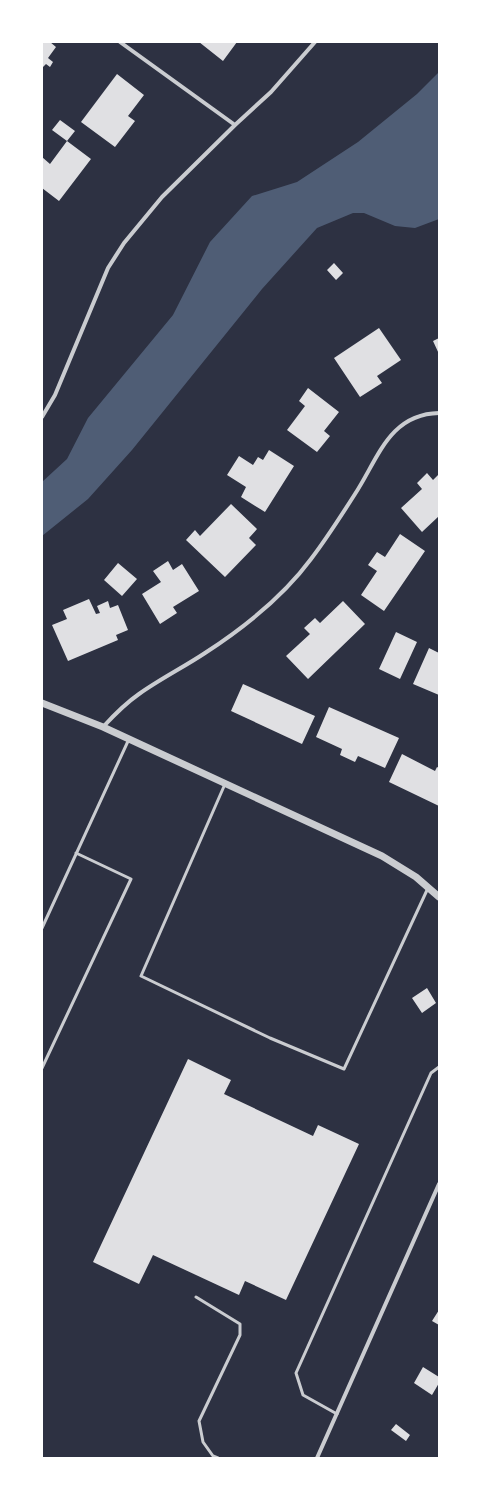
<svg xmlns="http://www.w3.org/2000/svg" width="481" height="1500" viewBox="0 0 481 1500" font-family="Commissioner,sans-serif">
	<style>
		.water { fill: #4f5d75 }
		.building { fill: #e0e0e3 }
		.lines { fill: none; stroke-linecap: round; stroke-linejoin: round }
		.service { stroke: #caccd0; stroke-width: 3 }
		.minor { stroke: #caccd0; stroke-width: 4 }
		.tertiary { stroke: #caccd0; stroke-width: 7 }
	</style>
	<rect width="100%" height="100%" fill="#2d3142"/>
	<path class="water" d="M439 72V219L415 228 395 226 364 213H353L317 228 262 289 132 450 88 499 42 536V482L67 459 88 418 173 315 210 242 252 196 297 182 358 142 417 94Z"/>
	<path class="building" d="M42 42H50L56 47 48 58 53 62 50 67 46 64 42 68Z
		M199 42H237L223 61Z
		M117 74 144 95 128 116 135 121 115 147 81 122Z
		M60 120 75 131 67 141 52 130Z
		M67 141 91 159 59 201 42 188V157L50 164Z
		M334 263 343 273 336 280 327 270Z
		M379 328 401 360 377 376 382 383 360 397 334 358Z
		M439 338V354L433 341Z
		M308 388 339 412 324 431 330 436 317 452 287 430 305 406 299 401Z
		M269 450 294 466 265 512 241 497 246 487 227 475 239 456 253 465 258 457 263 460Z
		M427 473 433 480 439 474V516L422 532 401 508 422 489 417 483Z
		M231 504 257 529 249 538 256 545 225 577 186 540 195 530 200 536Z
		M400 534 425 551 384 611 361 595 377 571 368 565 377 552 385 557Z
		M168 561 173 570 182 564 199 591 173 607 177 613 160 624 142 594 161 582 153 571Z
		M118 563 137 579 122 596 104 580Z
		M89 599 96 614 100 613 97 606 108 601 110 608 118 605 128 630 116 635 118 640 68 661 52 625 67 619 63 610Z
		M343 601 365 624 308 679 286 656 310 634 304 628 315 618 320 623Z
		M396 632 417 642 400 679 379 669Z
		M429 648 439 653V695L413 684Z
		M243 684 315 716 302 744 231 711Z
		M329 707 399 738 385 768 358 756 355 762 340 755 342 749 316 737Z
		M402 754 435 771 437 767 439 768V806L389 782Z
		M427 988 436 1003 422 1013 412 998Z
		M188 1059 231 1080 224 1094 313 1136 318 1125 359 1144 286 1300 245 1281 239 1295 153 1255 139 1284 93 1262Z
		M439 1310V1325L432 1321Z
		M423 1367 439 1377V1383L432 1395 414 1383Z
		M396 1424 410 1435 406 1441 391 1430Z"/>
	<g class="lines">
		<path class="service" d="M225 784 141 976 270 1038 344 1069 428 888
			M42 928 129 739
			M42 1068 131 879 76 853
			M196 1297 240 1324V1335L199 1421 203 1442 213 1456 218 1458
			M337 1414 303 1395 296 1373 431 1073 439 1067"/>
		<path class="minor" d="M120 42 235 125
			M42 417 55 395 108 268 124 243 162 197 235 125 271 92 315 42
			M103 727C114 715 126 703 139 694 160 679 184 667 205 653 245 627 283 597 311 559 327 538 341 516 355 494 378 459 389 414 439 413
			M317 1458 439 1184"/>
		<path class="tertiary" d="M42 703 103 727 382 856 416 877 439 897"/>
	</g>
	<rect width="481" height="1500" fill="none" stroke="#ffffff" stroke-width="86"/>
</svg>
